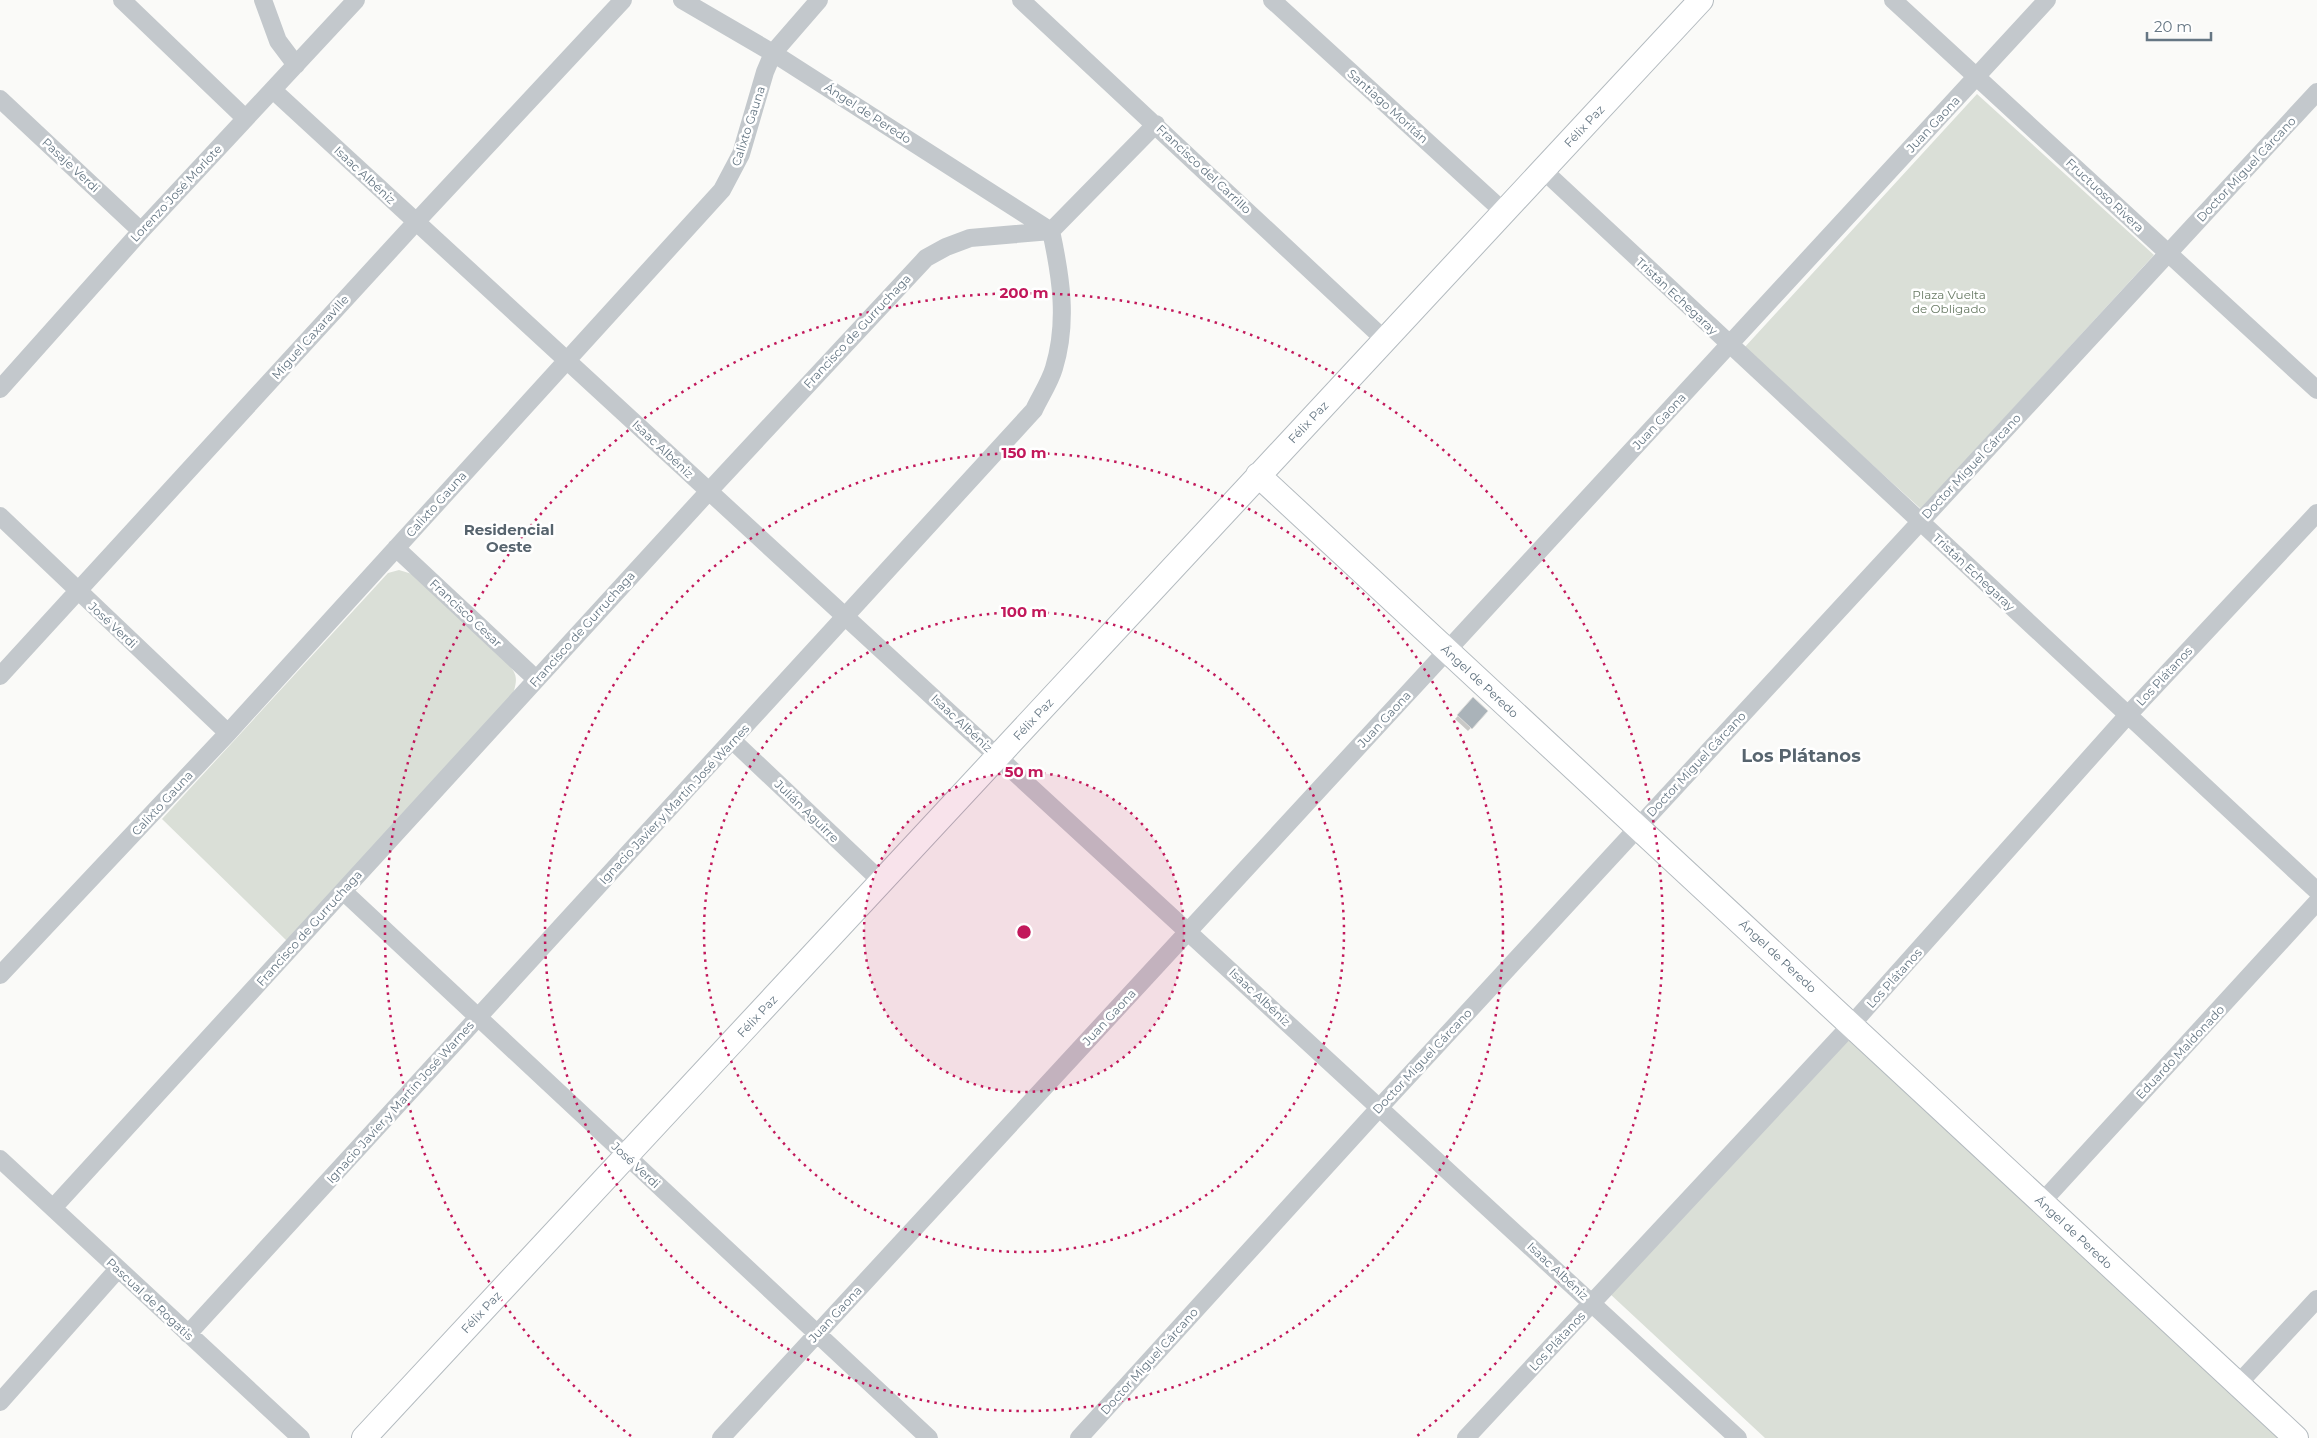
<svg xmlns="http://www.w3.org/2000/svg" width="2317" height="1438" viewBox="0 0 2317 1438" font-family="Montserrat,sans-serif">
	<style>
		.green { fill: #dadfd7 }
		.shadow { fill: #0003 }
		.building { fill: #aab3b9; stroke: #dcdcda }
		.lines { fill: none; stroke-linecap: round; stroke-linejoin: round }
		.secondary-casing { stroke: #b3babf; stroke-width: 26 }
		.street { stroke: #c3c8cc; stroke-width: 18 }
		.secondary { stroke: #fff; stroke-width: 24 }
		.ring { fill: none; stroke: #c2185b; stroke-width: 2.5; stroke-dasharray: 2.5 5 }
		.labels { text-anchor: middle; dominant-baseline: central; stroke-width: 5; stroke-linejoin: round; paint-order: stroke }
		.street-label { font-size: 12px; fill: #657683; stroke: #fff }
		.park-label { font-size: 12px; fill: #687a64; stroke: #fff }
		.quarter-label { font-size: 15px; font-weight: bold; fill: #57646e; stroke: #fff }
		.district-label { font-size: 18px; font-weight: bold; fill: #57646e; stroke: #fff }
		.centre { fill: #c2185b; stroke: #fff; stroke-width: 2.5 }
		.ring-label { font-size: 15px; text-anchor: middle; font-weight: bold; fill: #c2185b; stroke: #fff; stroke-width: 5; stroke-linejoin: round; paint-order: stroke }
	</style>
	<rect width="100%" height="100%" fill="#fafaf8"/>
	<path class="green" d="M1977 94 2154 255 1921 509 1744 348Z
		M399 570 412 574 503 658C517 674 519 676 512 697L287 941 162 819 388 573Z
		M1849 1036 2280 1438H1765L1609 1293Z"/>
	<path class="shadow" d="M1474 699 1486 711 1468 731 1455 719Z"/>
	<path class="building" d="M1473 697 1488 711 1472 729 1457 715Z"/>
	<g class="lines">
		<g class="secondary-casing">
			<path id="secondary" d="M1258 475 2296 1438
				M364 1438 1701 0"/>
		</g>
		<path class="street" d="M122 0 245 118
			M263 0 278 41 296 65
			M682 0 773 53 1051 231
			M1021 0 1385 340
			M1272 0 1504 212
			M1893 0 2317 390
			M273 90 1738 1438
			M0 99 141 231
			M1543 170 2317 891
			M0 389 141 231 356 0
			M0 516 228 733
			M396 548 536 679
			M0 676 416 222 623 0
			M732 740 882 882
			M343 891 929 1438
			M0 975 228 733 722 190 741 154 765 72 773 53 819 0
			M0 1159 301 1438
			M2042 1202 2317 902
			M53 1208 709 491 926 258 946 247 970 238 1051 231 1156 124
			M188 1334 1034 410C1040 397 1050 382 1054 368 1068 322 1061 277 1051 231
			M2238 1384 2317 1299
			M0 1402 118 1269
			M721 1438 2047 0
			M1079 1438 1380 1107 2317 92
			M1466 1438 1852 1024 2127 716 2317 513"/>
		<use href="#secondary" class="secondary"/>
	</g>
	<circle cx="1024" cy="932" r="160" fill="#c2185b" fill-opacity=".12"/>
	<g class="ring">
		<circle cx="1024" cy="932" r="160"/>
		<circle cx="1024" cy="932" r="320"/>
		<circle cx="1024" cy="932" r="479"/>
		<path d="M631 1436A639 639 0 1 1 1417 1436"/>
	</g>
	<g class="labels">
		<g class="street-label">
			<text transform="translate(1388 106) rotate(42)">Santiago Moritán</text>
			<text transform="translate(868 113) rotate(33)">Ángel de Peredo</text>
			<text transform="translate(1933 124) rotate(-47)">Juan Gaona</text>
			<text transform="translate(748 126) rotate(-72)">Calixto Gauna</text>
			<text transform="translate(1584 126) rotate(-47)">Félix Paz</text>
			<text transform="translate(71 165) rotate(43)">Pasaje Verdi</text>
			<text transform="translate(1204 169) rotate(43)">Francisco del Carrillo</text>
			<text transform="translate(2246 169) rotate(-47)">Doctor Miguel Cárcano</text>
			<text transform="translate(365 175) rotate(43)">Isaac Albéniz</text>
			<text transform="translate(176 193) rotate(-47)">Lorenzo José Morlote</text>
			<text transform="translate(2105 195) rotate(43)">Fructuoso Rivera</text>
			<text transform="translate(1677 296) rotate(43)">Tristán Echegaray</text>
			<text transform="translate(857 331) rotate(-47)">Francisco de Gurruchaga</text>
			<text transform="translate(310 337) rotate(-48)">Miguel Caxaraville</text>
			<text transform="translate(1659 421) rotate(-47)">Juan Gaona</text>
			<text transform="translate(1308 422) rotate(-47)">Félix Paz</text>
			<text transform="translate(663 449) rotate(43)">Isaac Albéniz</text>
			<text transform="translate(1971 466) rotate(-47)">Doctor Miguel Cárcano</text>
			<text transform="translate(436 504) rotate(-48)">Calixto Gauna</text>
			<text transform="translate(1974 572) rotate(43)">Tristán Echegaray</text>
			<text transform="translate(466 613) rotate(43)">Francisco Cesar</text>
			<text transform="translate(113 625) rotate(43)">José Verdi</text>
			<text transform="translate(582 629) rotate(-48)">Francisco de Gurruchaga</text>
			<text transform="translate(2164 676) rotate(-47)">Los Plátanos</text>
			<text transform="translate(1480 681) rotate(43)">Ángel de Peredo</text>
			<text transform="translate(1033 719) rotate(-47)">Félix Paz</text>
			<text transform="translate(1384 719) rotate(-47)">Juan Gaona</text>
			<text transform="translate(962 723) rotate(43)">Isaac Albéniz</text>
			<text transform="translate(1696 764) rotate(-47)">Doctor Miguel Cárcano</text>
			<text transform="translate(162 803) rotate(-47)">Calixto Gauna</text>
			<text transform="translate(674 804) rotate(-47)">Ignacio Javier y Martín José Warnes</text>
			<text transform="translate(807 811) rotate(44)">Julián Aguirre</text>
			<text transform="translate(309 928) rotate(-48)">Francisco de Gurruchaga</text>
			<text transform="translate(1778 956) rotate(43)">Ángel de Peredo</text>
			<text transform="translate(1894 978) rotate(-48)">Los Plátanos</text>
			<text transform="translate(1260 997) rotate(43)">Isaac Albéniz</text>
			<text transform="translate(757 1016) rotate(-47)">Félix Paz</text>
			<text transform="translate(1109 1017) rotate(-47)">Juan Gaona</text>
			<text transform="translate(2180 1052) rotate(-47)">Eduardo Maldonado</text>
			<text transform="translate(1422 1061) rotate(-47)">Doctor Miguel Cárcano</text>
			<text transform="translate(400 1102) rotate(-48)">Ignacio Javier y Martín José Warnes</text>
			<text transform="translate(636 1165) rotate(43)">José Verdi</text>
			<text transform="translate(2074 1232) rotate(43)">Ángel de Peredo</text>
			<text transform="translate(1558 1271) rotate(43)">Isaac Albéniz</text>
			<text transform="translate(150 1299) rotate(43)">Pascual de Rogatis</text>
			<text transform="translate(481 1312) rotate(-47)">Félix Paz</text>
			<text transform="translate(835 1314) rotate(-47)">Juan Gaona</text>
			<text transform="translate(1557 1341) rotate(-47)">Los Plátanos</text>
			<text transform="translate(1149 1361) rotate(-48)">Doctor Miguel Cárcano</text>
		</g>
		<g class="park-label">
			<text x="1949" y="294">Plaza Vuelta<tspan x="1949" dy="14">de Obligado</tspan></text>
		</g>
		<g class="quarter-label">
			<text x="509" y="529">Residencial<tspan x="509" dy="17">Oeste</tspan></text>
		</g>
		<g class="district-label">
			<text x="1801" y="756">Los Plátanos</text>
		</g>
	</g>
	<circle cx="1024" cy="932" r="8" class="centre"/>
	<g class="ring-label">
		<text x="1024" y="298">200 m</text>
		<text x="1024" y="458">150 m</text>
		<text x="1024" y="617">100 m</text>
		<text x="1024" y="777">50 m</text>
	</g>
	<path d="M2147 32v8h64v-8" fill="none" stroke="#657683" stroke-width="2.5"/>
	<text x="2154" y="32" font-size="15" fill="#657683" stroke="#ffffff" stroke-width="4" paint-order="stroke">20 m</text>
</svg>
